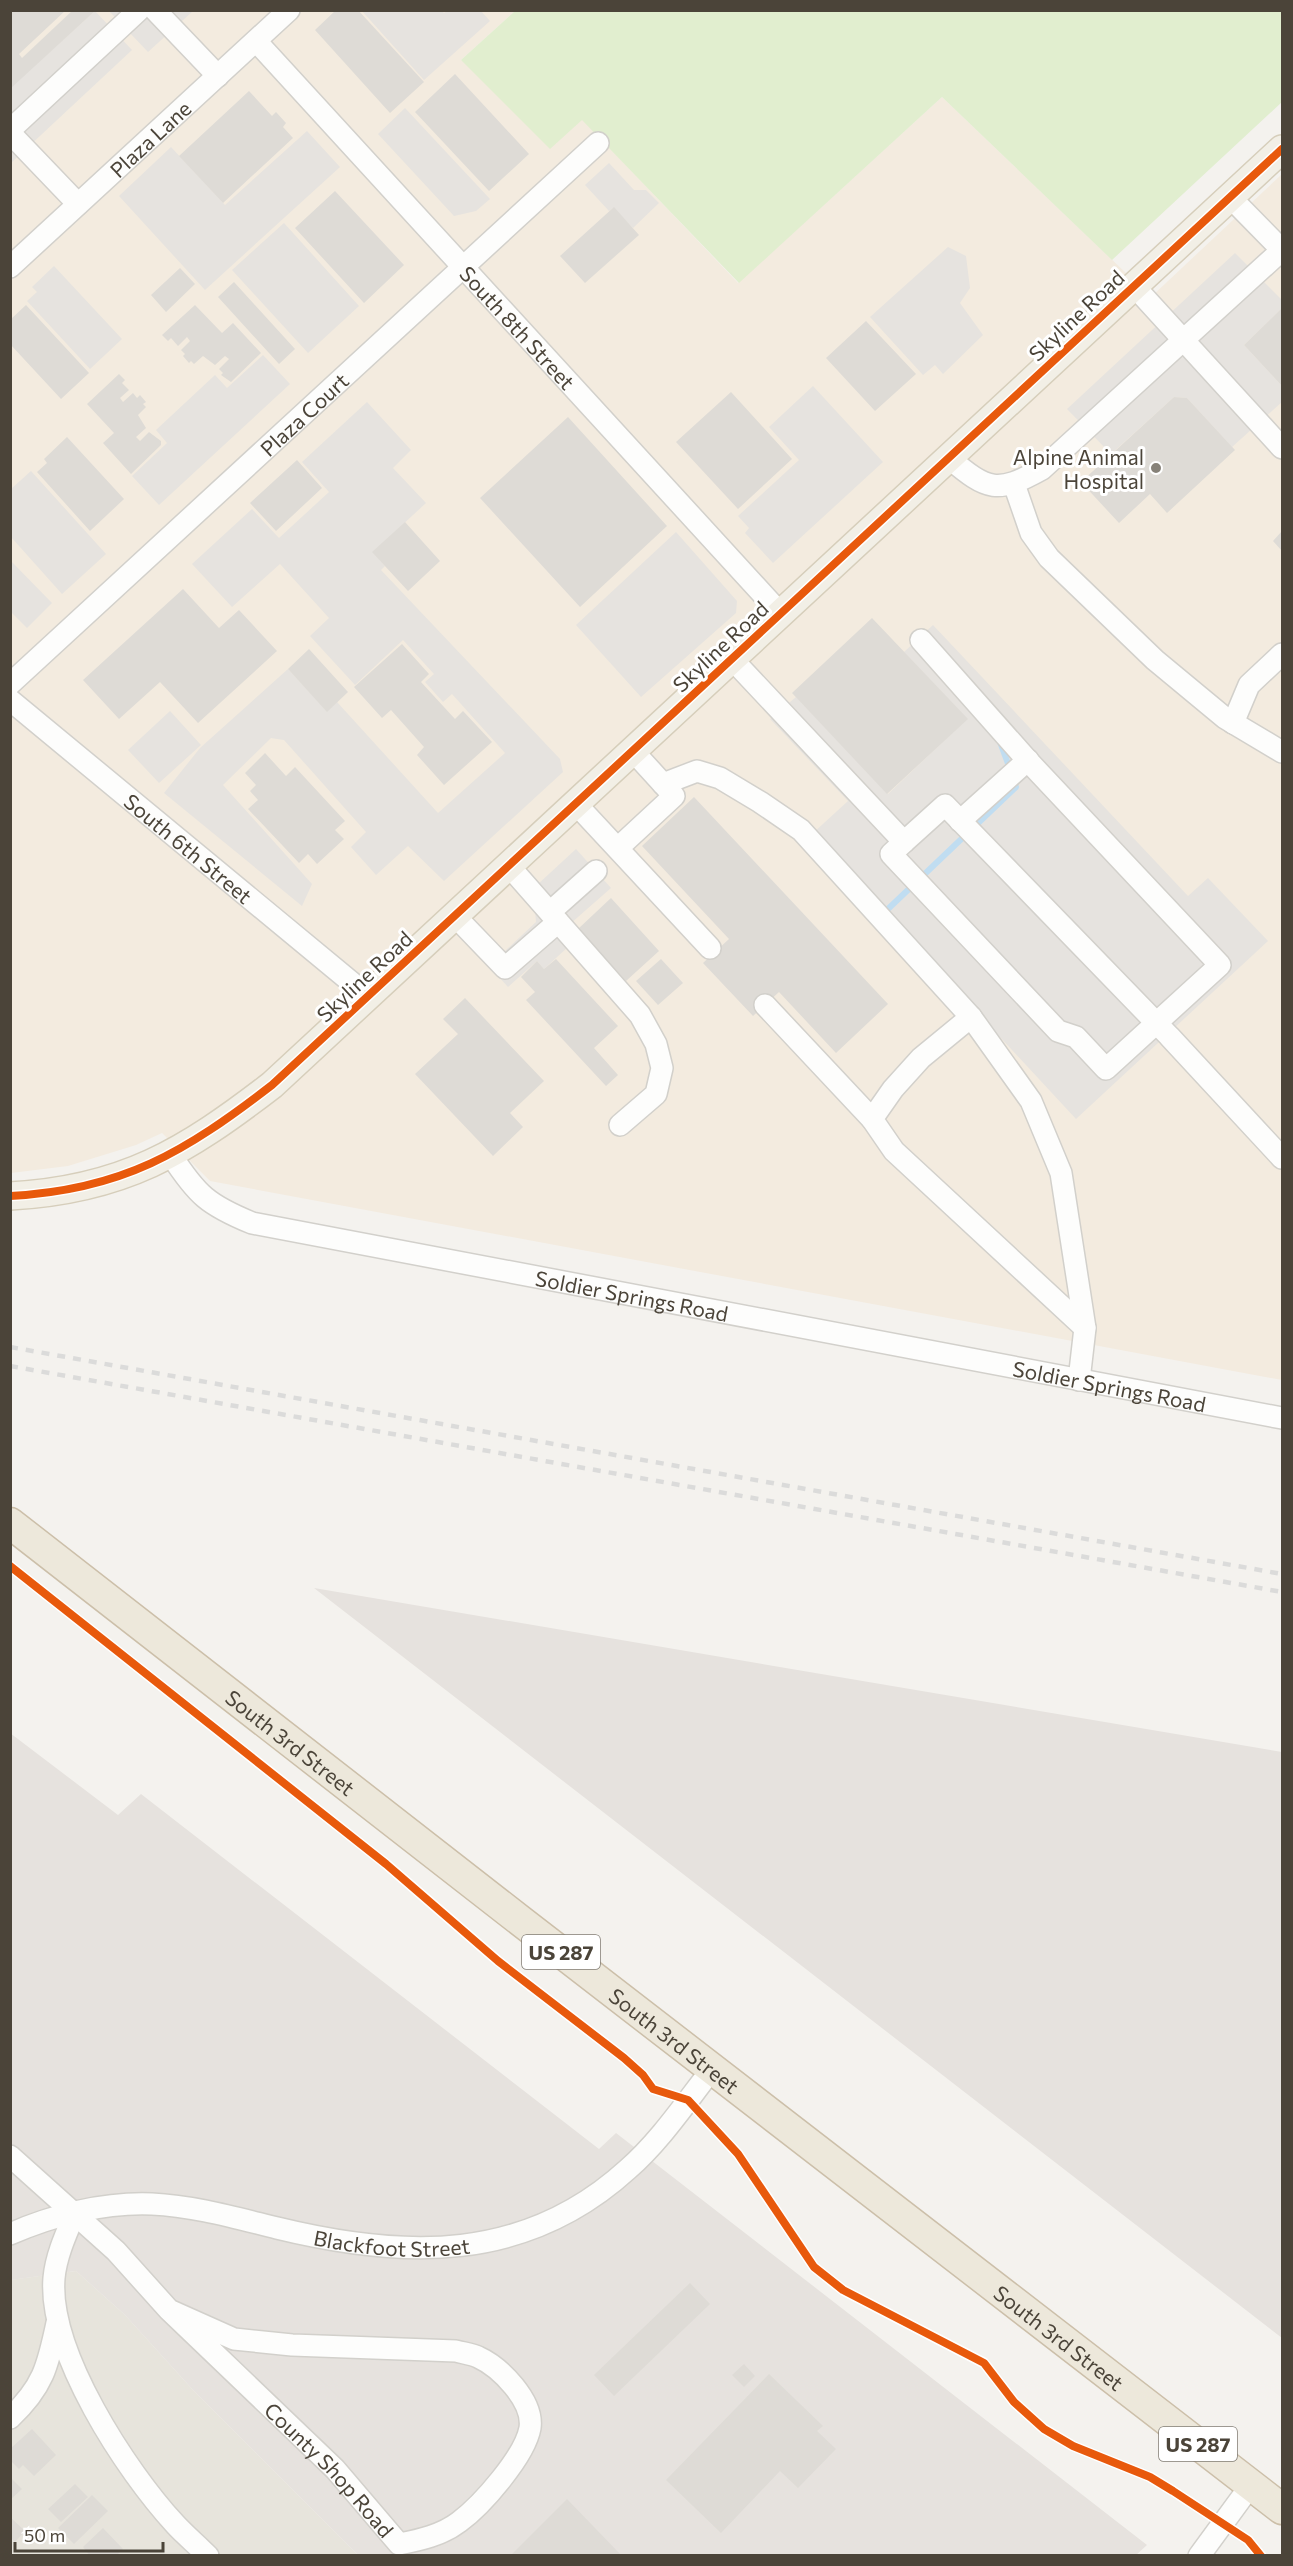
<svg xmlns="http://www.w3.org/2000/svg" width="1293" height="2566" viewBox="0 0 1293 2566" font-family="Commissioner,sans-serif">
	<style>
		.residential { fill: #e7e4dc }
		.commercial { fill: #f3ebdf }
		.industrial { fill: #e6e2de }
		.green { fill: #e1eecf }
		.parking { fill: #e6e3df }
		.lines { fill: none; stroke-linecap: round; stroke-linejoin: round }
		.stream { stroke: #c0ddf1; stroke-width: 6 }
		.building { fill: #dedbd6 }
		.minor-casing { stroke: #d2d0cb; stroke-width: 24 }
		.major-casing { stroke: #d6cebb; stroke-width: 30 }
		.highway-casing { stroke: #ccbfa9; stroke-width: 33 }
		.minor { stroke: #fdfdfc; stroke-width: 21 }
		.major { stroke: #f2efe6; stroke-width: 27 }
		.highway { stroke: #ede8db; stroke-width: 30 }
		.rail { stroke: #dbdbda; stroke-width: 4.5; stroke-dasharray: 8 8; stroke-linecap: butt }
		.cycleway-casing { stroke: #fff; stroke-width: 11 }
		.cycleway { stroke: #e8590c; stroke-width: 8 }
		.poi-dot { fill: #868178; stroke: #fff; stroke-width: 2 }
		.labels { text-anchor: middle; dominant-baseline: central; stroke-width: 6; stroke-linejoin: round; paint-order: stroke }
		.shield { fill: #fff; stroke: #817c74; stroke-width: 1.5 }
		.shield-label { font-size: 20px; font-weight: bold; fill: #4b4439 }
		.street-label { font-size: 21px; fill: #4b4439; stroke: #fff }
		.poi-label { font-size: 21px; fill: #4b4439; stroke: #fff; text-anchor: end }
	</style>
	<rect width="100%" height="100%" fill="#f4f2ee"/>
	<path class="residential" d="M76 2271 125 2315 193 2390 358 2555H11L10 2280Z"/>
	<path class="commercial" d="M10 11H515L461 60 582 119 738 283 942 97 1151 297 1282 174V1380L210 1181 162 1133 136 1145 68 1166 11 1173Z"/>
	<path class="industrial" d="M314 1588 1282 1752V2338Z
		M10 1733 118 1815 141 1794 599 2149 616 2133 1147 2545 1135 2556 358 2555 193 2390 125 2315 76 2271 11 2280Z"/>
	<path class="green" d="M515 11H1282V102L1112 260 942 97 739 283 582 120 550 149 461 60Z"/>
	<path class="parking" d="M95 11 132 50 11 163V87Z
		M109 11H193L148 52Z
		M442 11 444 13 447 11H481L490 21 424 80 362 11Z
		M405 108 490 199 476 211 454 216 378 134Z
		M307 131 340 167 205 290 119 196 171 147 225 205Z
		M609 163 634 190H646L659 203 633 228 613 208 609 211 585 185Z
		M284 223 359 306 308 353 232 270Z
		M948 247 966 256 970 288 960 303 983 335 943 374 935 365 923 375 870 317Z
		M1235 253 1282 300V308L1244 345 1282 386V402L1232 447 1187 398 1174 397 1111 454 1067 409Z
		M54 266 122 339 90 369 27 301 37 292 32 287Z
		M263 355 290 384 159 505 132 476 167 443 156 430 215 375 227 388Z
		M813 386 883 462 773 563 745 533 749 528 738 516 799 460 769 427Z
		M367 402 411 450 393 468 426 503 373 552 385 566 381 570 560 759 563 772 444 881 408 846 376 875 351 847 366 832 284 740 271 738 223 785 312 884 302 906 164 793 200 748 288 669 327 711 337 702 438 813 505 753 452 694 443 702 425 682 434 674 403 640 355 685 310 636 329 618 280 564 232 607 192 564 252 509 279 538 329 492 302 462Z
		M31 471 106 554 62 594 11 537V489Z
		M676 532 737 601 736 613 641 697 576 625Z
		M10 560 52 603 27 628 11 612Z
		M933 625 1188 896 1208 878 1268 941 1076 1119 812 834 848 801 770 719 796 697 888 794 967 719 904 652Z
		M170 711 201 745 159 783 128 750Z
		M576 849 611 888 570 924 580 936 544 969 537 961 508 987 489 966 536 922 535 910 524 897Z"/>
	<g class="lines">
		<path class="stream" d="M1000 742 1010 769
			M889 908 1016 787 1013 779"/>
	</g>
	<path class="building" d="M10 10H66L19 54 22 58 73 10H96L10 89Z
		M336 10H358L424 82 390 113 315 30Z
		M455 74 529 154 489 191 415 112Z
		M249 91 272 116 276 112 286 123 283 127 293 138 223 203 179 156Z
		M335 191 404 265 364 303 295 228Z
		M614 207 639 235 585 283 560 256Z
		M180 268 195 284 166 312 151 295Z
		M234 282 295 349 279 364 218 297Z
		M26 305 89 373 61 399 10 344V320Z
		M195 305 222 333 233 323 261 353 231 382 221 375 223 373 219 369 229 359 225 356 215 365 203 356 194 364 191 361 189 363 183 356 185 354 181 350 190 341 187 337 178 346 171 338 168 341 162 335Z
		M1282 308V386L1244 345Z
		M866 321 916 374 875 411 826 358Z
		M119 374 125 380 122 383 129 390 120 398 123 402 133 393 137 398 140 395 146 402 143 404 146 407 138 415 146 428 136 437 140 441 149 432 161 441V445L131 474 103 443 114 433 87 404Z
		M731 392 792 459 738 509 676 442Z
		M1174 397 1187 398 1235 450 1167 513 1150 494 1119 523 1081 482Z
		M568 417 667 526 580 607 480 498Z
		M67 437 124 499 90 531 37 472 47 463 44 459Z
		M297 460 322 488 276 531 250 503Z
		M405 522 440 561 408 591 372 552Z
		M1282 531V551L1273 541Z
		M183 589 219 628 239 610 277 651 198 723 160 682 119 719 83 680Z
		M872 618 968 719 887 794 792 693Z
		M402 644 429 674 421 682 455 719 463 711 492 742 444 785 417 755 424 747 391 710 382 718 354 687Z
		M309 649 348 692 327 712 288 669Z
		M265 753 286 776 295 767 345 821 335 830 344 839 317 864 308 854 299 863 248 809 258 800 250 791 256 785 245 773Z
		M694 797 888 1004 836 1053 779 992 753 1016 703 963 729 939 642 846Z
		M611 898 659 951 626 981 578 929Z
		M556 959 618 1026 594 1048 618 1075 606 1086 526 1000 535 992 521 977 537 961 544 969Z
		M661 959 683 983 658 1005 636 981Z
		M465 998 544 1081 510 1113 523 1127 493 1156 415 1074 458 1034 443 1019Z
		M690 2283 710 2304 614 2396 594 2375Z
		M744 2364 755 2376 744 2387 732 2375Z
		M769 2374 823 2426 817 2431 836 2449 798 2488 780 2471 721 2533 666 2480Z
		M32 2429 56 2455 34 2476 23 2465 19 2469 10 2460V2449Z
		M10 2477 22 2489 10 2500Z
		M75 2484 88 2497 61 2522 48 2509Z
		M92 2495 108 2511 74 2544 58 2528Z
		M567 2499 622 2556H510Z
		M10 2517 25 2531 15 2542 10 2537Z
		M103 2528 123 2549 116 2556H90L83 2547Z"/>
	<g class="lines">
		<g class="minor-casing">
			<g id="minor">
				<path d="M155 10 218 76"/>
				<path id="s1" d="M256 41 781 614"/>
				<path d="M10 130 139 10"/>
				<path d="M10 133 78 204"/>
				<path d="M1230 197 1282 250"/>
				<path id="s2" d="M10 267 289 10"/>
				<path d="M1134 286 1282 448"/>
				<path d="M949 458C988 491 997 494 1042 469L1282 250"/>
				<path d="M1014 484 1031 533 1049 558 1155 660 1225 718 1282 752"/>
				<path d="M732 659 904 842 891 854 1058 1031 1076 1037 1106 1069 1220 965 1030 763 921 640"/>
				<path id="s3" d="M10 684 598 143"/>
				<path id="s4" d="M10 700 368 996"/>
				<path d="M1233 723 1249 685 1282 654"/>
				<path d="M663 784 697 771 720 778 760 802 801 830 971 1017 1031 1101 1061 1173 1085 1328 1079 1380"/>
				<path d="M576 804 710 948"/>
				<path d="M960 821 1028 760"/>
				<path d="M904 842 945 805 1169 1036 1282 1158"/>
				<path d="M619 847 674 796 633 751"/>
				<path d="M509 866 640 1015 656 1044 662 1068 656 1094 620 1125"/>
				<path d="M550 912 596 871"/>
				<path d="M455 916 505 968 558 922"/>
				<path d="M765 1005 872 1119"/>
				<path d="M971 1017 921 1058 893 1089 872 1119 894 1151 1085 1328"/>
				<path id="s5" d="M171 1155C197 1195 208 1205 252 1223L1282 1418"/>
				<path id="s6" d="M10 2156 116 2251 169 2310 335 2469 399 2544C420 2540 442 2535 459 2522 482 2505 525 2456 530 2428 534 2401 500 2367 478 2357 472 2354 463 2353 456 2351L292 2345 234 2339 169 2310"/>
				<path d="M75 2213C66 2234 56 2256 54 2278 48 2352 126 2471 175 2524 185 2535 197 2545 208 2556"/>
				<path id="s7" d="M10 2234C53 2215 105 2202 152 2204 194 2206 236 2218 277 2228 404 2259 525 2263 628 2169 661 2140 686 2102 713 2068"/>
				<path d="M10 2418C43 2387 48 2366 57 2323"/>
				<path d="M1199 2556 1251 2485"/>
			</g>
		</g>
		<g class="major-casing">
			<path id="major" d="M10 1196C123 1190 185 1152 272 1085L1282 149"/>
		</g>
		<g class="highway-casing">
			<g id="highway">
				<path id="s8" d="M10 1523 522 1922 1282 2509"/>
			</g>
		</g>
		<use href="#minor" class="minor"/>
		<use href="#major" class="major"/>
		<use href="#highway" class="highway"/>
		<path class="rail" d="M10 1347 1282 1574
			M10 1366 1282 1592"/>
		<g class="cycleway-casing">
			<path id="cycleway" d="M10 1196C123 1190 185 1152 272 1085L1282 149
				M10 1566 386 1864 498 1961 624 2058 643 2075 653 2089 688 2100 738 2154 814 2267 843 2290 984 2363 1014 2402 1044 2429 1073 2446 1150 2477 1173 2491 1248 2540 1261 2556"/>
		</g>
		<use href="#cycleway" class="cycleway"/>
	</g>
	<circle class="poi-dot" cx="1156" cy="468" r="6"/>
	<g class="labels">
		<g class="shield">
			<rect x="522" y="1935" width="78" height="34" rx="4.5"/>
			<rect x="1159" y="2427" width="78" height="34" rx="4.5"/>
		</g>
		<g class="shield-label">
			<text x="561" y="1952">US 287</text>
			<text x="1198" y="2444">US 287</text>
		</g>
		<g class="street-label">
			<text stroke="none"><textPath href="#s2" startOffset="190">Plaza Lane</textPath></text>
			<text transform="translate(1076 315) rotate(-43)">Skyline Road</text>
			<text stroke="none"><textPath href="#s1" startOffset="388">South 8th Street</textPath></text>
			<text stroke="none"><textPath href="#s3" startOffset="399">Plaza Court</textPath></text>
			<text transform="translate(720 646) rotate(-43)">Skyline Road</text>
			<text stroke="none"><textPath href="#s4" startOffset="232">South 6th Street</textPath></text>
			<text transform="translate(364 976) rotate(-43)">Skyline Road</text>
			<text stroke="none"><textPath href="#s5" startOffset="495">Soldier Springs Road</textPath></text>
			<text stroke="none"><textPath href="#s5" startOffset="981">Soldier Springs Road</textPath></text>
			<text stroke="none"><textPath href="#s8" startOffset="356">South 3rd Street</textPath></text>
			<text stroke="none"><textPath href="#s8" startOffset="842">South 3rd Street</textPath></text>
			<text stroke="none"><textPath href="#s7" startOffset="390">Blackfoot Street</textPath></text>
			<text stroke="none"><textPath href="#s8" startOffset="1328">South 3rd Street</textPath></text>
			<text stroke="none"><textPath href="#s6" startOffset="448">County Shop Road</textPath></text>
		</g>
		<g class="poi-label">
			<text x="1144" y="456">Alpine Animal<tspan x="1144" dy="24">Hospital</tspan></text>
		</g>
	</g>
	<rect width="1293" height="2566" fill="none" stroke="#4b4439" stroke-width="24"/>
	<path d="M15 2542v9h148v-9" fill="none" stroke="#4b4439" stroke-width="3"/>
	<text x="24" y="2542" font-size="18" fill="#4b4439" stroke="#ffffff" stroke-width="4.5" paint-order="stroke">50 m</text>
</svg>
